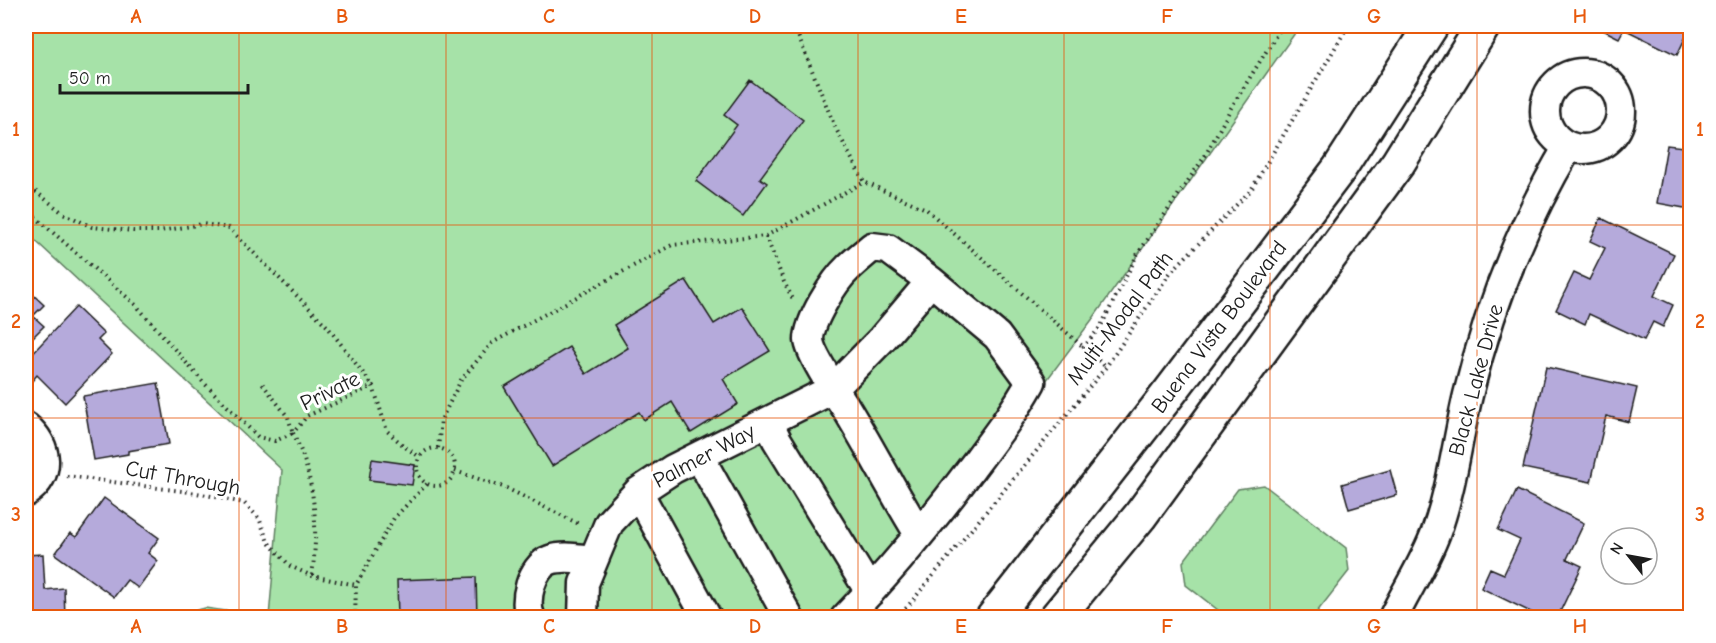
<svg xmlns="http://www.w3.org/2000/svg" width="1716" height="643" viewBox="0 0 1716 643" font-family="'Comic Neue',sans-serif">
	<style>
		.green { fill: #a6e2a8; stroke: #617f62; stroke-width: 1.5 }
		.building { fill: #b5aadb; stroke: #1c1c1c; stroke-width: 1.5 }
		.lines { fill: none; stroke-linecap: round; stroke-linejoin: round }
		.minor-casing { stroke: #1c1c1c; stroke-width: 33 }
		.major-casing { stroke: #1c1c1c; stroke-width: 38 }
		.path { stroke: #1c1c1c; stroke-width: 4; stroke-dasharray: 1.5 4.5; stroke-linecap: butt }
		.minor { stroke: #fff; stroke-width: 28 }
		.major { stroke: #fff; stroke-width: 33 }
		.grid { fill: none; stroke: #e8590c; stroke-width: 1.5; stroke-opacity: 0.55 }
		.labels { text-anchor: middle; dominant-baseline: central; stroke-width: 6; stroke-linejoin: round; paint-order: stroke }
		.street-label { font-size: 22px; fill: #1c1c1c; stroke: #fff }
		.neatline { fill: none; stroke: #e8590c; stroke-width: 2 }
		.grid-label { font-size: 20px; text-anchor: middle; font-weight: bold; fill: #e8590c }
	</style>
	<rect width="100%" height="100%" fill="#fff"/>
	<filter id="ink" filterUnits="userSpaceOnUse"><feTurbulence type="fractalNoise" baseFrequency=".0167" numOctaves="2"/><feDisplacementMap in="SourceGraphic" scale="12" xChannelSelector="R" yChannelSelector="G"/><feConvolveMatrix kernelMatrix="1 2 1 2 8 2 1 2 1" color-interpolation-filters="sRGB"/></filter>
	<g filter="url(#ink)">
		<path class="green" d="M26 26H1300L1094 317 868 618 171 617 205 608 269 617 282 470 26 232Z
			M1264 485 1346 548 1349 571 1313 617H1227L1186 585 1183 562 1238 489Z"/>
		<path class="building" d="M1595 26H1690V28L1677 55 1624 29 1619 38Z
			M750 80 803 120 760 178 767 183 743 216 696 181 737 125 724 115Z
			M1690 105V209L1657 203 1667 145 1683 147Z
			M1601 218 1674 254 1654 296 1673 305 1663 327 1653 322 1644 340 1589 314 1585 324 1556 310 1574 273 1589 280 1605 248 1590 241Z
			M686 280 714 324 742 307 770 351 723 379 738 404 691 433 672 402 644 420 639 412 552 466 504 387 569 347 586 374 628 348 614 325Z
			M26 288 44 305 33 316 44 326 26 344Z
			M76 307 104 334 98 340 112 354 65 403 37 375 32 381 26 375V360Z
			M1546 367 1637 388 1629 422 1606 416 1591 482 1523 468Z
			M158 383 169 444 128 451V454L94 460 83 396Z
			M372 459 415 465 412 485 369 480Z
			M1390 470 1397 495 1349 509 1342 484Z
			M1517 490 1584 523 1567 559 1582 566 1557 618H1543L1481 588 1490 568 1504 574 1520 540 1498 530Z
			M104 498 159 538 148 553 158 561 138 588 127 580 114 597 55 554 70 533 76 537Z
			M43 554 45 590 64 588 65 618H26V555Z
			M476 577 477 618H398L397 580Z"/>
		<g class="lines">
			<g class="minor-casing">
				<path id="minor" d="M1545 111a38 38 0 1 1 76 0a38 38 0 1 1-76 0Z
					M768 422 777 440 870 592
					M26 427C48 445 52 475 26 492
					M699 456 789 618
					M638 492 707 618
					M531 618C522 602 532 566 550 560 564 555 580 559 593 560
					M583 618 584 583 609 523 638 492 673 469 833 389 882 339 931 281
					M845 618C891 571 932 521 971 469 992 441 1014 413 1031 382L997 336 931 281 888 249 872 247C864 254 855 261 848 268 834 281 809 321 809 340 810 354 837 394 846 408 871 449 893 492 919 534
					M1393 618C1407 589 1425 562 1436 532 1452 488 1457 441 1468 395 1489 308 1522 224 1568 147"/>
			</g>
			<g class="major-casing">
				<path id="major" d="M993 618 1170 392 1339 169 1431 26
					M1056 618 1140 516 1398 163 1483 26"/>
			</g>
			<path class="path" d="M794 26 835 127 864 182 926 209 1106 367
				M26 184 63 213 92 227 133 231H160L203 224 229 228 327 326 373 386
				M26 209 136 305 203 382 258 437 275 441 293 433 288 417 261 382
				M766 236 784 282 794 301
				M1083 348 1101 326 1137 255 1205 156 1231 108 1282 26
				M417 467a19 19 0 1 1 38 0a19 19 0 1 1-38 0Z
				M438 448 441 420 461 380 492 343 672 245 766 236 864 182
				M455 471 506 488 581 525
				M67 476 197 493 244 503 259 518 268 542 290 566 312 576 356 585
				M312 575C319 526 315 477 293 433L307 416 373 386 387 431 405 447 420 457
				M355 618 356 585 394 518 427 484
				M898 618 1106 367 1170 273 1251 190 1348 26"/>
			<use href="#minor" class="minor"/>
			<use href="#major" class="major"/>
		</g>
	</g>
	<path class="grid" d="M239 26V618M446 26V618M652 26V618M858 26V618M1064 26V618M1270 26V618M1477 26V618M26 225H1690M26 418H1690"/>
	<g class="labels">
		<g class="street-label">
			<text transform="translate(1120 318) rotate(-53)">Multi-Modal Path</text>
			<text transform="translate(1219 327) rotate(-53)">Buena Vista Boulevard</text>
			<text transform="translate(1476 380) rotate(-75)">Black Lake Drive</text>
			<text transform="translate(330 391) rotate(-26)">Private</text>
			<text transform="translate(704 456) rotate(-28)">Palmer Way</text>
			<text transform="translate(183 478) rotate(10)">Cut Through</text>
		</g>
	</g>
	<rect width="1716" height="643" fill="none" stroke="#fff" stroke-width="66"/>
	<g transform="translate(1629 556) rotate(301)"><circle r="28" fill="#ffffff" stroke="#a4a4a4" stroke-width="1.5"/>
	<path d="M0-4.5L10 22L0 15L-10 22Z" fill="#1c1c1c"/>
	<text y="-9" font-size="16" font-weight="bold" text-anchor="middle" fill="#1c1c1c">N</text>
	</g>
	<path d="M60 84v9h188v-9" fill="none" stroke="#1c1c1c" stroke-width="3"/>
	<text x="69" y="84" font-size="18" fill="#1c1c1c" stroke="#ffffff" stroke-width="4.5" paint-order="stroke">50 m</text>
	<rect x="33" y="33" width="1650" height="577" class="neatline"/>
	<g class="grid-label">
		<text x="136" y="23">A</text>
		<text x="342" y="23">B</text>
		<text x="549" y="23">C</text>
		<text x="755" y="23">D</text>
		<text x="961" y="23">E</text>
		<text x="1167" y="23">F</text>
		<text x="1374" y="23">G</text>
		<text x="1580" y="23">H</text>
		<text x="16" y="136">1</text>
		<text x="1700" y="136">1</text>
		<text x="16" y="328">2</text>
		<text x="1700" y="328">2</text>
		<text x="16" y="521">3</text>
		<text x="1700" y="521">3</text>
		<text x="136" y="633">A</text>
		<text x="342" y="633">B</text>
		<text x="549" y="633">C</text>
		<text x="755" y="633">D</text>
		<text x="961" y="633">E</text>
		<text x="1167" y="633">F</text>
		<text x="1374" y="633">G</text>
		<text x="1580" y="633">H</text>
	</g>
</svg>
